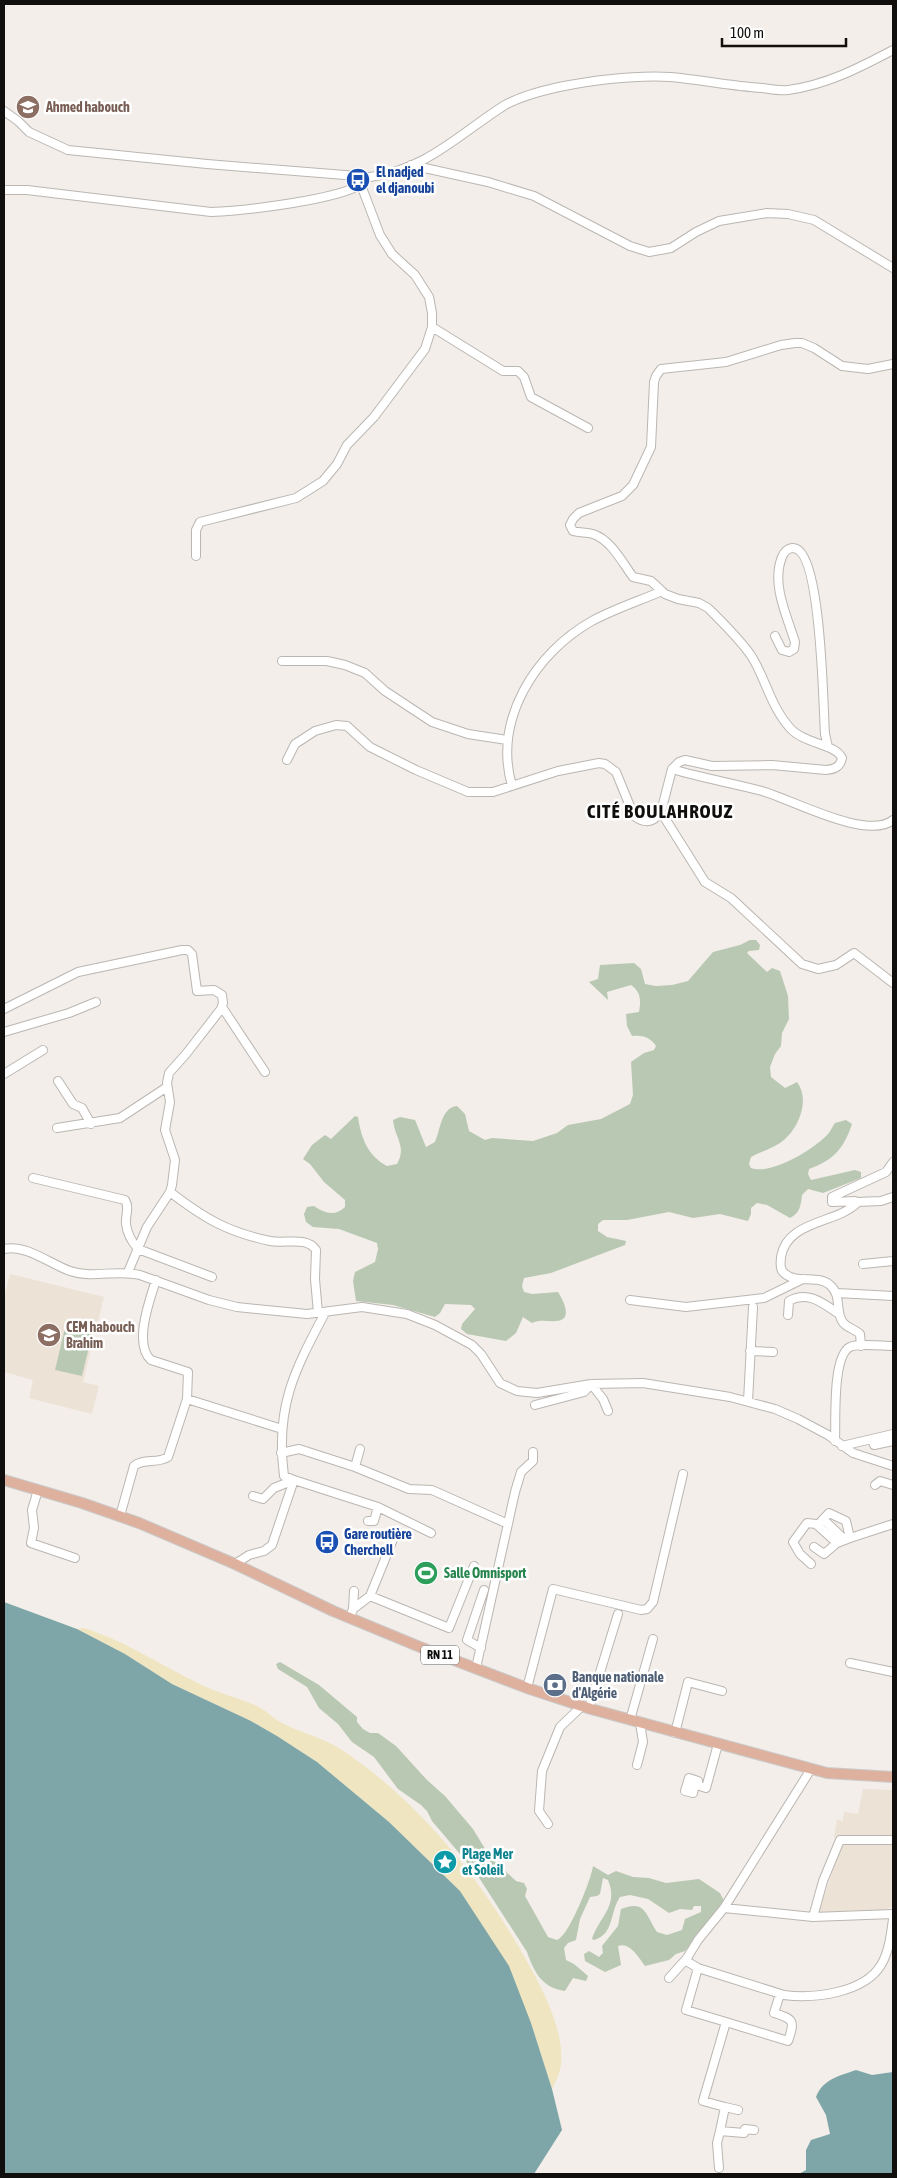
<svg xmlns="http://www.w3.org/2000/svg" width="897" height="2178" viewBox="0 0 897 2178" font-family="'Asap Condensed',sans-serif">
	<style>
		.built { fill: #ece2d6 }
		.green { fill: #b9c8b3 }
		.sand { fill: #efe5c0 }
		.water { fill: #7ea6a8 }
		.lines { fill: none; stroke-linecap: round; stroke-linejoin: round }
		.minor-casing { stroke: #bbb6b1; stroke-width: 10 }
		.major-casing { stroke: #cacaca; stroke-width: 12 }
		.minor { stroke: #fff; stroke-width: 8 }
		.major { stroke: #deb19f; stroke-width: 10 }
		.labels { text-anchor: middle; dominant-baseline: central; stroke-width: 5; stroke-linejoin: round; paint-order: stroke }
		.shield { fill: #fff; stroke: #585756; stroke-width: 1 }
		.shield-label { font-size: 12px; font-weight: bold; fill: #100f0d }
		.education-label { font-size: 14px; font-weight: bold; fill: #785e54; stroke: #fff; text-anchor: start }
		.transit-label { font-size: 14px; font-weight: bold; fill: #164399; stroke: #fff; text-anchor: start }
		.leisure-label { font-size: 14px; font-weight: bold; fill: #27864d; stroke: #fff; text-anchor: start }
		.service-label { font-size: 14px; font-weight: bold; fill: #4e5e75; stroke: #fff; text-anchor: start }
		.culture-label { font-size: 14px; font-weight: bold; fill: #0d838f; stroke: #fff; text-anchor: start }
		.district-label { font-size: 19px; font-weight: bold; letter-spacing: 1px; fill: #100f0d; stroke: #fff }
	</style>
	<rect width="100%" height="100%" fill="#f3eee9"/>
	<path class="built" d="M10 1274 104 1297 83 1382 99 1386 92 1414 29 1398 33 1380 4 1372V1298Z
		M863 1789 893 1790V1836L834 1837 837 1820 843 1821 844 1812 858 1814Z
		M843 1843 893 1844V1906L882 1911 820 1912V1907Z"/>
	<path class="green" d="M750 940H756L760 945 759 950 749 951 747 953 767 972 772 968 780 971 788 996 789 1019 782 1033 781 1046 775 1054 770 1067 771 1077 785 1088 797 1082C811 1100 798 1131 780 1143 771 1149 760 1152 751 1157L749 1164 751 1168C771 1175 811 1151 826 1136 830 1133 832 1127 835 1123L846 1120 852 1124C844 1148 834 1160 809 1169L808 1174 811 1180 855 1170 861 1172V1178L823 1193 808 1189 802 1195C801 1205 800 1213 790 1218L767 1205 757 1203 751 1208V1214L748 1221 720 1214 693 1218 669 1212 627 1220H603L598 1224V1231L607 1237 626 1241 625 1245 551 1273 524 1278 522 1286 524 1292 532 1294 558 1292C563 1300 574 1320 556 1321 547 1322 542 1319 532 1323L523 1317 516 1333 506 1341 467 1334 461 1329 462 1324 475 1309 471 1305 445 1304 440 1313 435 1317 393 1305 356 1301 353 1281 355 1272 375 1262 378 1249 377 1243 339 1229 313 1227 306 1222 304 1214 307 1207 314 1206C324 1213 335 1217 345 1207V1200L324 1182 310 1164 303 1159 312 1145 325 1135 331 1139 355 1116 358 1117C361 1138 368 1156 387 1166L397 1164C407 1146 395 1139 393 1120L400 1117 415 1120 426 1147 435 1142C441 1128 441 1108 457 1106L465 1114 469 1131 485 1140 492 1138 533 1141 557 1133 568 1125 601 1119 630 1104 633 1095 631 1062 644 1053 654 1050 656 1046C650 1037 643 1035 632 1036L627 1026 626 1014 639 1012C641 1000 641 992 631 985L607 992 608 1000 589 982 598 979 600 965 634 963 641 969 645 984 656 986 672 985 688 981 713 952 740 945Z
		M67 1320 94 1326 82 1376 55 1370Z
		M280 1662 319 1685 357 1717V1722L363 1729 370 1733H378L396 1746 427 1780 445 1796 473 1829 490 1857 516 1881 524 1883 527 1889 525 1896 548 1937 557 1940C569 1936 591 1880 593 1866L608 1875 616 1871 633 1877 649 1878 666 1883 699 1879 720 1893 724 1901 685 1951 676 1954 669 1960 645 1966C639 1958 630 1942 618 1946L621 1965 605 1972 585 1961 584 1954 589 1951 599 1957 603 1953 602 1946 618 1926 621 1909C646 1899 646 1916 657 1932L667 1935 682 1930 685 1919 701 1912V1906H694L692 1910 680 1909 669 1913 648 1899 630 1895 620 1897C610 1911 614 1935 594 1940L592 1939C599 1917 619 1906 608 1880L603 1878 600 1894 597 1896 590 1897 580 1919 576 1940 568 1943 564 1948 566 1960 574 1964 588 1976 586 1981 573 1978 565 1991C542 1988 534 1972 527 1952L476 1873 432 1821 427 1811 421 1805 398 1789 374 1757 352 1742 338 1724 319 1708 307 1687 278 1669 276 1664Z"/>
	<path class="sand" d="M84 1628C128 1642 165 1668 206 1687 224 1695 242 1699 259 1707 268 1712 275 1720 284 1724 302 1733 321 1737 339 1748 421 1802 482 1880 529 1965 544 1992 564 2031 561 2064 560 2073 556 2081 552 2089L531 2023 470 1907 460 1891 389 1822 317 1762 277 1736 251 1721 172 1684 125 1654 77 1629Z"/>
	<path class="water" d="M4 1602 77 1629 125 1654 172 1684 251 1721 277 1736 317 1762 389 1822 460 1891 509 1966 531 2023 552 2089 562 2130 534 2174H4Z
		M856 2070 872 2075 893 2072V2174H799L806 2170V2150L811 2140 830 2134 826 2115 816 2097C823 2079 839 2076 856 2070Z"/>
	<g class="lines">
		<g class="minor-casing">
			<path id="minor" d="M4 111 18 121 29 132 68 150 207 164 370 177C428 169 459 134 505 105 521 96 541 91 559 87 595 80 635 75 671 77 702 80 731 86 762 88 770 89 779 91 788 90 826 85 859 68 893 50
				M411 165 488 182 534 196 630 246 649 252 671 248 696 232 719 221 767 213 788 214 814 220 893 268
				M4 190H27L211 212C241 211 340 200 363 183
				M432 327 503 371H518L524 377 531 397 588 428
				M893 364 868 369 842 366 814 348 802 343H795L781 345 726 362 661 369 656 376 654 382 651 447 633 485 622 496 579 513 573 519 570 525 573 531C580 533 586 532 593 534 611 540 622 562 633 577L651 581 665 594 678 599 699 603 708 608C723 623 740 639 752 657 766 680 771 707 790 728 804 744 836 744 842 758 840 767 835 769 826 770L772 765 712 766 685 760 679 762 672 769C702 778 732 783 762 791 791 799 867 841 893 820
				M196 556V530L200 522 296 498 323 481 337 464 347 445 374 417 425 349 432 327V313L429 297 415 275 392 254 380 235 361 185
				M775 636 782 650 789 652 794 649 795 642C787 616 771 584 782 557 784 552 788 548 793 548 822 549 823 708 825 734L828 747
				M282 661H327L345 665 365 673 385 691 432 722 468 734 507 740
				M287 760 295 744 315 731 336 725 347 726 370 747 416 770 468 792H493L558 771 599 763 605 764 616 772 634 816C645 824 653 823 661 812
				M672 769 661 812 705 882 731 898 802 964 818 969 836 965 854 953 893 983
				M512 786C493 720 535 653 592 621 614 609 639 601 662 591
				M222 1007 265 1072
				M4 1009 78 972 182 950H188L192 954 197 991 214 990 222 995 223 1003 221 1009 186 1054 169 1073 167 1083 170 1102 165 1130 175 1160 172 1185 170 1192 147 1227 128 1272
				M4 1032 69 1013 96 1002
				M4 1074 43 1050
				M58 1081 73 1104 82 1108 91 1124
				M57 1128 120 1118 167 1087
				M33 1178 125 1200C130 1208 125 1215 126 1224 127 1233 132 1242 138 1249L212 1277
				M170 1192C204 1218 227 1232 270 1241 285 1244 307 1236 316 1250L315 1279 318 1313
				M857 1202 881 1201 893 1197
				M4 1249C26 1244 50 1264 70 1271 93 1279 117 1269 140 1275L209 1300 237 1307 307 1314 362 1307 407 1314 435 1325 472 1345 481 1354 500 1383 517 1391 537 1393 591 1384 643 1383 730 1397 775 1409 798 1419 828 1435 853 1453 893 1466
				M863 1264 893 1261
				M837 1293 893 1296
				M630 1300 686 1307 764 1298 803 1279
				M788 1315 789 1301C808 1290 824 1304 839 1314
				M861 1346 860 1334C855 1329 846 1328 842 1321 835 1309 842 1296 830 1285 818 1274 795 1285 783 1272 779 1268 781 1262 781 1257 787 1220 836 1224 857 1203L855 1201 832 1202V1197L886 1172 893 1162
				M750 1351 773 1352
				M187 1399 282 1429
				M748 1401 753 1307
				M535 1405 584 1392 591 1384 603 1399 608 1411
				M872 1439 874 1445 893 1441
				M835 1441C836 1421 832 1356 850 1347 858 1343 883 1346 893 1346
				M842 1446 893 1434
				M281 1453 299 1449 355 1467 409 1489 432 1490 508 1524
				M355 1467 360 1449
				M875 1485 880 1481 893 1485
				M38 1490 32 1510 34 1528 31 1543 75 1558
				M253 1496 263 1499 274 1488 294 1480 378 1507 431 1533
				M120 1516 134 1466C143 1458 158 1464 168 1457L187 1399 188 1372 151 1360C133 1344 150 1299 156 1280
				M823 1519 845 1540
				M368 1521H374L378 1507
				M818 1525 829 1513 846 1521 850 1538
				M396 1532 370 1596 449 1628 474 1566
				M814 1547 824 1554 837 1543 850 1538 893 1524
				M235 1564 249 1555 264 1551 272 1545 294 1480 284 1476C275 1408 294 1371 325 1313
				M811 1564 800 1554 793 1542 807 1523 816 1524 837 1543
				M353 1609 370 1596
				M350 1617 353 1609 354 1591
				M481 1648 467 1640 484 1590
				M850 1663 893 1672
				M476 1668 515 1492 521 1472 533 1461V1452
				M527 1688 553 1589 641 1610 647 1609 653 1602 683 1474
				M589 1708 618 1614
				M630 1720 653 1639
				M675 1733 688 1682 722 1691
				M637 1765 643 1742 640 1723
				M697 1785 695 1784 693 1793 685 1791 689 1778 698 1781 697 1785 706 1788 718 1744
				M548 1824 539 1811 542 1771 560 1727 582 1706
				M724 1908 813 1917 893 1914
				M813 1917 823 1881 840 1840H893
				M687 1958 688 1962 698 1968 784 1995C814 1999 864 1993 881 1965 889 1952 891 1934 893 1919
				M698 1968 686 2010 726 2022 703 2101 725 2107 720 2131 744 2133 745 2129 754 2130
				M669 1978 687 1958 698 1940 724 1908 811 1769
				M726 2022 788 2041C795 2021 794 2019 774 2013L780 1994
				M725 2107 738 2110
				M719 2168 717 2143 720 2131"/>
		</g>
		<g class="major-casing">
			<path id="major" d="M4 1480 82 1503 139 1523 235 1564 333 1611 420 1647 527 1688 591 1709 827 1773 893 1777"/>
		</g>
		<use href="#minor" class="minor"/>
		<use href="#major" class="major"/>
	</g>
	<defs>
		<g id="school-disc" transform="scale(1.25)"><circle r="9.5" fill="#8d6e63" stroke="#fff"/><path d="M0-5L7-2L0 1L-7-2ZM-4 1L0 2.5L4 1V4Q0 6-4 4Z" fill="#fff"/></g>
		<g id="bus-disc" transform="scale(1.25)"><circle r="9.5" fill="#1a4fb4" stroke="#fff"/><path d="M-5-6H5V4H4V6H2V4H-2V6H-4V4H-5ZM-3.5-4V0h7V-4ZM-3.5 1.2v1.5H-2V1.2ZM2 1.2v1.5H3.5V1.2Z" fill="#fff"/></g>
		<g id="stadium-disc" transform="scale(1.25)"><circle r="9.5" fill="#2e9e5b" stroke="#fff"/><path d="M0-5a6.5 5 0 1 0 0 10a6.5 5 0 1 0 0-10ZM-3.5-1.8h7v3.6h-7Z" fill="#fff"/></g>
		<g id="bank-disc" transform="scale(1.25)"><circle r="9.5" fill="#5c6f8a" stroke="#fff"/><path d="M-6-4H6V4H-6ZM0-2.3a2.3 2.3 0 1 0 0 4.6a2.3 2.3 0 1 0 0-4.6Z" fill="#fff"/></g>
		<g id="sight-disc" transform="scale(1.25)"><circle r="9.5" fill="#0f9aa8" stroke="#fff"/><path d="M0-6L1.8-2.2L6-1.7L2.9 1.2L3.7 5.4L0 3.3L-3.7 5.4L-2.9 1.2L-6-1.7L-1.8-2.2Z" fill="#fff"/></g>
	</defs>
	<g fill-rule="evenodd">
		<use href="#school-disc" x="28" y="107"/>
		<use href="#bus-disc" x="358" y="180"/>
		<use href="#school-disc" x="49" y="1335"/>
		<use href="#bus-disc" x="327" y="1542"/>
		<use href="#stadium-disc" x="426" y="1573"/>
		<use href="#bank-disc" x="555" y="1685"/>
		<use href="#sight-disc" x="445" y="1862"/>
	</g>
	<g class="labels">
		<rect class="shield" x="421" y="1645.5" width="38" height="19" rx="4"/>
		<g class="shield-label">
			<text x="440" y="1655">RN 11</text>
		</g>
		<g class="education-label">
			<text x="46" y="107">Ahmed habouch</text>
			<text x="66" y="1327">CEM habouch<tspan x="66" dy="16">Brahim</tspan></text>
		</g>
		<g class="transit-label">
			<text x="376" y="172">El nadjed<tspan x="376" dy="16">el djanoubi</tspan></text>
			<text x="344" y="1534">Gare routière<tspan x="344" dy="16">Cherchell</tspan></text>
		</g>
		<g class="leisure-label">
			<text x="444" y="1573">Salle Omnisport</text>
		</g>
		<g class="service-label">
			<text x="572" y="1677">Banque nationale<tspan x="572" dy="16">d'Algérie</tspan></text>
		</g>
		<g class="culture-label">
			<text x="462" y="1854">Plage Mer<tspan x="462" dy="16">et Soleil</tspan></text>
		</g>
		<g class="district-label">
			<text x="660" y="811">CITÉ BOULAHROUZ</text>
		</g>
	</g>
	<rect width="897" height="2178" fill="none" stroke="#100f0d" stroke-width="10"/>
	<path d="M722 38v8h124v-8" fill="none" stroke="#100f0d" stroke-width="2.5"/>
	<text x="730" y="38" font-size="15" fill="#100f0d" stroke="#ffffff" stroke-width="4" paint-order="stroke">100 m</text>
</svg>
